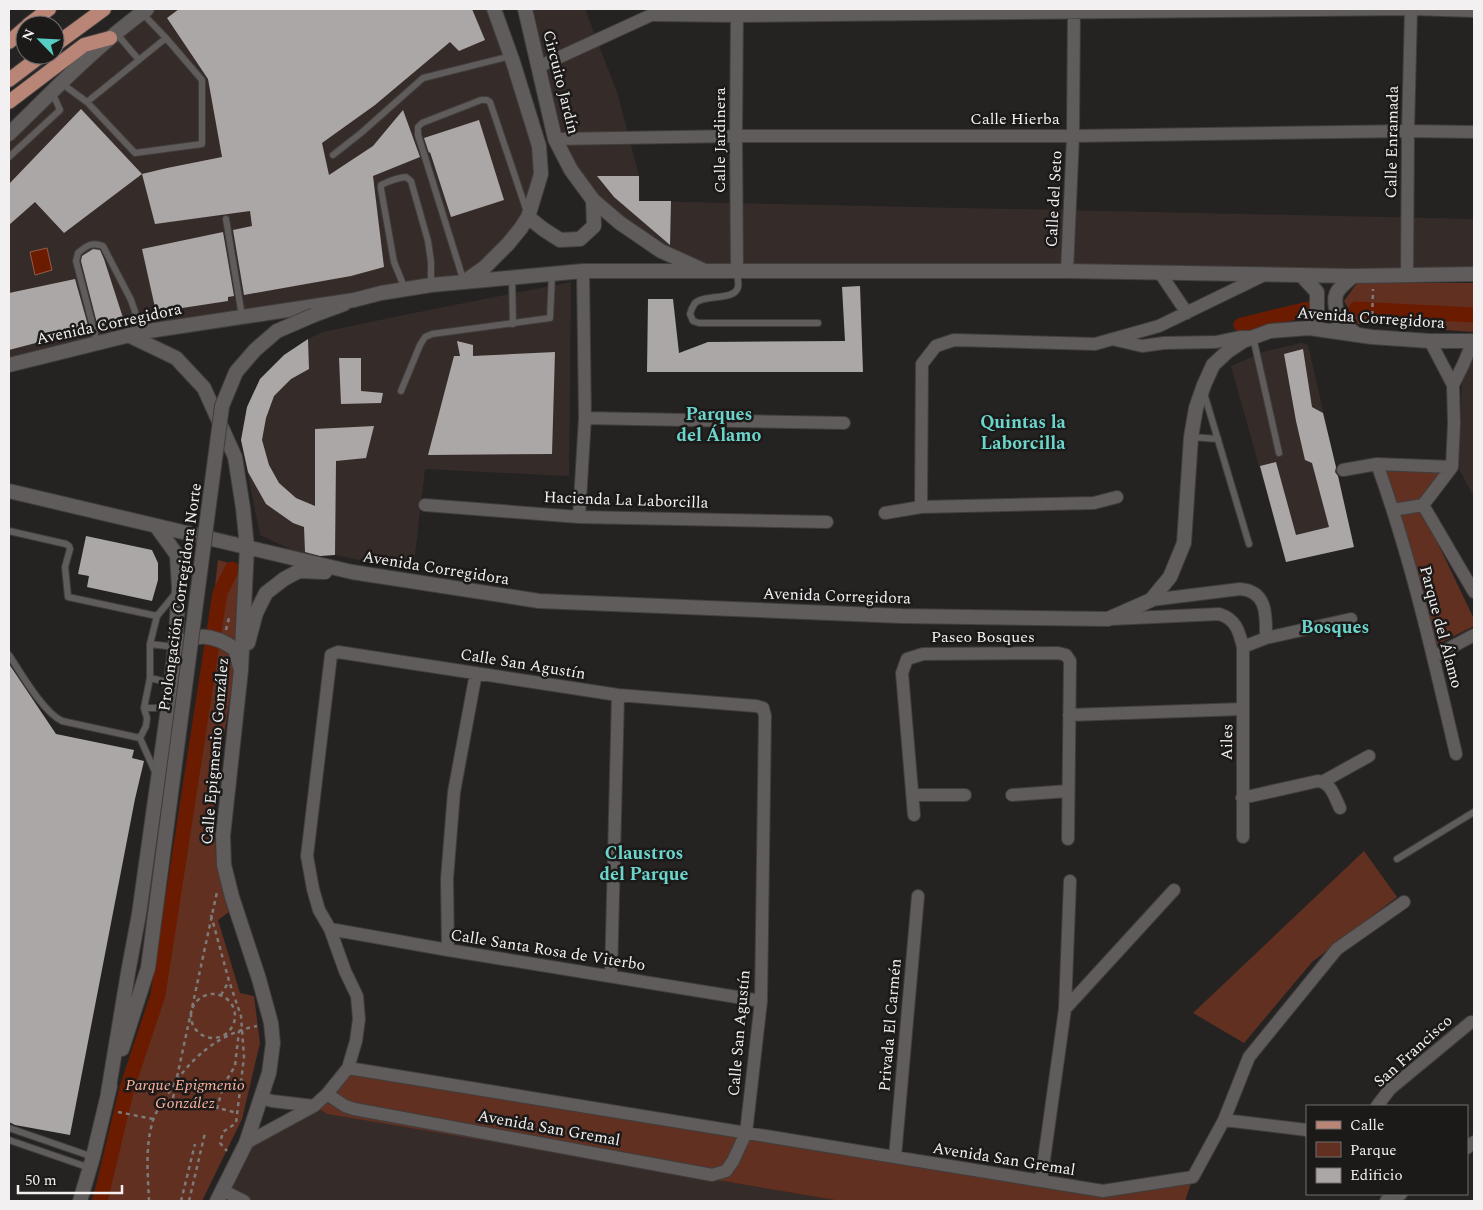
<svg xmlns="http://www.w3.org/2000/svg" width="1483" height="1210" viewBox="0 0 1483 1210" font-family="Spectral,serif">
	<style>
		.built { fill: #352c29 }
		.green { fill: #613021 }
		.water { fill: #6b1c00; stroke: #945c48 }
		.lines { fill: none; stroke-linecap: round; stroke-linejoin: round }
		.canal { stroke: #6b1c00; stroke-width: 15 }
		.building { fill: #aaa7a6 }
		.service-casing { stroke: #403e3d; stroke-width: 8 }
		.minor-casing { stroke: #403e3d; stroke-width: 14 }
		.tertiary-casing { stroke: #403e3d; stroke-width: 16 }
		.secondary-casing { stroke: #403e3d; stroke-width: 16 }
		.primary-casing { stroke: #403e3d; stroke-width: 16 }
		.path { stroke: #7d7b7a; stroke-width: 2.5; stroke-dasharray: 4 4; stroke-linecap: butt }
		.service { stroke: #5f5c5b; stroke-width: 6 }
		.minor { stroke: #5f5c5b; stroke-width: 12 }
		.tertiary { stroke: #5f5c5b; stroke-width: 14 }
		.secondary { stroke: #5f5c5b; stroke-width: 14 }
		.primary { stroke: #b88576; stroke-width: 14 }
		.secondary-bridge-casing { stroke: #403e3d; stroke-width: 16; stroke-linecap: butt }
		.secondary-bridge { stroke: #5f5c5b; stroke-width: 14 }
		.labels { text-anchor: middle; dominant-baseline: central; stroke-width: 5; stroke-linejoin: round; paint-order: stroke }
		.street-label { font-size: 16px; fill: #f2f0f0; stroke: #1c1919 }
		.park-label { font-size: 16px; font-style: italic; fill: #fab39e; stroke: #1c1919 }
		.neighbourhood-label { font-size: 18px; font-weight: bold; fill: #6bd5cc; stroke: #1c1919 }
	</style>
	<rect width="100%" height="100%" fill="#252322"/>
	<path class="built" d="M147 9H494L539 146 528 217 464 282 242 318 9 365V134Z
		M525 9H585L618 95 639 176 640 201 1474 219V274L705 272 620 223 571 170Z
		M571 282 569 476 425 469 413 571 335 555 305 556 260 535 241 440 247 407 260 379 284 355 308 339 323 332 404 315Z
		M1301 343 1308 345 1354 547 1286 562 1231 366 1263 352Z
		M1474 352V497L1459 469 1462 381Z
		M314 1106 327 1114 841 1201H217L246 1143Z"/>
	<path class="green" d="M1357 283H1474V332L1358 324 1344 301Z
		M1385 467 1440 472 1419 504 1474 619V626L1434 646Z
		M218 560 243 567 232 686 214 796 216 858 229 912 218 920 240 993 254 996 260 1043 242 1119 202 1201H92L142 1022 158 997 192 785Z
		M1364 851 1397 897 1312 962 1244 1043 1193 1013Z
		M348 1068 1103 1191 1193 1177 1185 1201H841L327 1114 314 1106Z"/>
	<path class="water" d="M47 248 52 270 35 275 30 252Z"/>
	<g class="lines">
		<path class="canal" d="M1356 309 1474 315
			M1241 325 1308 309
			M100 1201 127 1088 158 995 220 593 232 569"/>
	</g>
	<path class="building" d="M179 9H472L485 40 459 51 450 42 375 105 322 143 329 175 373 146 403 110 420 157 373 176 384 267 351 276 244 295 233 230 252 226 250 211 155 224 142 174 167 168 222 157 208 79 167 18Z
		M81 109 142 174 64 233 35 202 9 225V184Z
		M479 120 504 200 451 217 430 152 429 153 424 138Z
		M597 176H639V201H671L670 245 614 197Z
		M223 232 234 296 228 297V301L156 312 142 249Z
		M93 249 100 250 104 259 124 321 98 327 81 261 82 256Z
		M75 279 89 329 9 350V293Z
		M860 286 863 372H647L648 299H673L679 353 708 342 845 341 842 287Z
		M308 339 309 369 291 379 274 396 266 418 262 440 269 465 279 483 296 498 315 506V429L374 426 366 458 336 461 335 555 320 556 305 552 304 527 293 523 266 504 248 472 241 440 247 407 260 379 284 355Z
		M457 341 473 345V356L555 352 552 454 428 455 454 356H460Z
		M1303 349 1312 407 1323 413 1336 467 1335 472 1338 476 1354 547 1286 562 1260 466 1276 462 1296 535 1329 527 1312 463 1305 460 1296 421 1284 354Z
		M339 358H361V391L383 393 381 403 341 404Z
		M86 536 152 550 158 563V580L152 601 87 587 89 576 78 574Z
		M9 664 56 734 134 750 132 758 144 761 135 799 70 1135 15 1125 9 1122Z"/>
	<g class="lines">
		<g class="service-casing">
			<path id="service" d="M116 33 139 60
				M61 83 87 102 166 38 142 13
				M87 102 135 153 202 144V80L166 38
				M333 155 361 133 423 78 511 56
				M9 157 60 110 52 92
				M226 219 242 316
				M737 271C737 276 739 283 738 287 735 301 705 294 695 303 693 306 691 310 690 314L693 321 699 323H818
				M512 278 513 324
				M464 282 418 135V127L422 123 481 100H487L490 102 527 212
				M405 289 394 262 381 189V185C389 181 398 178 406 177L411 181 428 241 431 262V285
				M1253 337 1279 453
				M97 342 76 261 78 253C87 245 92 242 103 246L131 300 142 332
				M401 391 420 345 425 337 432 334 550 318 552 274
				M1204 393 1249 544
				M1191 437 1218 439
				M9 531 66 544 69 546 70 549 65 567 68 597 157 616
				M150 644 175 647
				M9 655C21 673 43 712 62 721L140 738
				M150 678 171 683
				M144 708H168
				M156 774 140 738 146 726 147 718 144 708 150 678V644L157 616 175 594
				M1397 859 1474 812
				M9 1128 93 1157
				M9 1140 90 1168"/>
		</g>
		<g class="minor-casing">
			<path id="minor" d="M1413 9 1474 11
				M654 15 737 16 1405 9
				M538 67 660 11
				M555 139 736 136H1073L1408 131 1474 132
				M737 271 736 136 737 9
				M1067 271 1073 136 1074 9
				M1160 273 1187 313
				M1407 276 1408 131 1411 9
				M1116 340 1142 346 1164 343 1216 342 1240 337H1252
				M1453 385 1463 365 1473 341
				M585 418 844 423
				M1377 464C1411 558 1433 656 1456 754
				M1343 470 1377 464 1452 467
				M425 505 579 517 827 522
				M1423 505 1474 592
				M921 507 922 364 936 346 954 340 1095 344 1159 326 1262 276
				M1393 510 1423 505 1452 467 1454 423 1453 385 1430 341
				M885 513 921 507 1094 503 1117 497
				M579 517 585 418 583 271
				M1151 600 1240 589C1268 591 1266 616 1266 638
				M1111 619 1219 614C1236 619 1239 631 1243 647V837
				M1243 647 1266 638 1351 619
				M1433 657 1474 635
				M1069 715 1243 709
				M1324 781 1369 756
				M912 795H965
				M1012 795 1068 791
				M1242 798 1318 781C1331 782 1335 798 1340 808
				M914 815 902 673 907 659 923 654 1058 653 1066 655 1070 661 1068 839
				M330 929 448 950 761 1001
				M448 950 447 879 454 792 476 673
				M611 976 618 695
				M1065 1009 1174 890
				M348 1068 1103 1191 1193 1177 1224 1120 1249 1057 1337 949 1404 902
				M262 1098 272 1101 314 1106
				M1377 1106 1390 1089 1471 1022
				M1224 1120 1307 1130
				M246 1143 314 1106 327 1094 348 1068 356 1041 359 1019 357 996 345 971 330 929 319 910 313 889 307 856 331 655 338 652 618 695 756 706 763 708 765 716 761 1001 746 1133 733 1161 726 1171 712 1175 354 1109 345 1106 327 1094
				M1467 1148 1474 1142
				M895 1157 918 896
				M1041 1181 1065 1009 1070 881
				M222 1190 244 1201
				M1386 1201 1401 1194"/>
		</g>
		<g class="tertiary-casing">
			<path id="tertiary" d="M525 9 555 139 571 170 593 200 620 223 661 251 705 271
				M528 217 543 229 560 240 580 239 594 226 593 200
				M464 282 485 267 508 244 521 228 528 217 541 174 539 146 513 62 494 9
				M314 315 344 304
				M175 647C196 632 213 634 235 649L240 667"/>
		</g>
		<g class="secondary-casing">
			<path id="secondary" d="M9 134C53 91 97 45 147 9
				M1302 276 1317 292V318L1309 328
				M1353 276C1331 294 1334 295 1338 321L1356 334
				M128 335 176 358 204 388 235 457 243 508 247 547 241 670 223 836 224 865 232 897 259 979 271 1023 273 1043 269 1073 246 1143 217 1201
				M9 365 142 332 354 300 381 293 431 285 583 271H1067L1353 276 1474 274
				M9 491 352 572 539 601 902 616 1108 619 1151 600 1170 577 1184 543 1191 437 1196 408 1204 385 1213 365 1228 351 1243 341 1270 331 1309 328 1372 337 1430 341H1474
				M248 643 256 613 266 593 284 579 299 571 325 572
				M122 1049 148 968
				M108 1093 128 973 139 914 168 708 175 647 179 589 177 555 156 526
				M80 1201 93 1157 110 1086"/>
		</g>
		<g class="primary-casing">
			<path id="primary" d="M28 25 49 9
				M9 42 25 28
				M55 45 104 9
				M9 80 42 55
				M9 102 84 45 110 38"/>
		</g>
		<path class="path" d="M1372 323 1373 289
			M226 630 229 618
			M208 835 206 826 222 695 224 665
			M211 915 229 981 241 1016 244 1057 236 1123 223 1132 220 1143 227 1151
			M191 1016a22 22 0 1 1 44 0a22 22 0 1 1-44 0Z
			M221 995 229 981
			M177 1077 217 892
			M173 1098 176 1083
			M217 1109 223 1086 235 1066 239 1031
			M222 1109 237 1113
			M118 1112 153 1119
			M149 1201C148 1176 145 1149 152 1124 154 1114 161 1105 166 1097 187 1061 216 1034 257 1026
			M181 1201 195 1144
			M189 1201 205 1133"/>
		<use href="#service" class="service"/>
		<use href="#minor" class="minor"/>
		<use href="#tertiary" class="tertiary"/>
		<use href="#secondary" class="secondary"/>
		<use href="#primary" class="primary"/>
		<g class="secondary-bridge-casing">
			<path id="secondary-bridge" d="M148 968 222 406 236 372 255 350 277 331 314 315"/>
		</g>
		<use href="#secondary-bridge" class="secondary-bridge"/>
	</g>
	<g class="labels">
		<g class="street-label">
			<text transform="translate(561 82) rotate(76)">Circuito Jardín</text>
			<text x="1015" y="119">Calle Hierba</text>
			<text transform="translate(720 140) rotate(-90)">Calle Jardinera</text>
			<text transform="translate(1392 142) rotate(-89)">Calle Enramada</text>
			<text transform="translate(1054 199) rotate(-87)">Calle del Seto</text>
			<text transform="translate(1371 318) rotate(4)">Avenida Corregidora</text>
			<text transform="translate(109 324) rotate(-12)">Avenida Corregidora</text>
			<text transform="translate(626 500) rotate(2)">Hacienda La Laborcilla</text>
			<text transform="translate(436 568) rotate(9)">Avenida Corregidora</text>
			<text transform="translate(837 596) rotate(2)">Avenida Corregidora</text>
			<text transform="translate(180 597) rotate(-82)">Prolongación Corregidora Norte</text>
			<text transform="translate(1441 627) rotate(75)">Parque del Álamo</text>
			<text x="983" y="637">Paseo Bosques</text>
			<text transform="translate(523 664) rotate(9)">Calle San Agustín</text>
			<text transform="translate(1227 742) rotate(-89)">Ailes</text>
			<text transform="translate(215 751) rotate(-85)">Calle Epigmenio González</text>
			<text transform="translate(548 950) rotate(9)">Calle Santa Rosa de Viterbo</text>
			<text transform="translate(890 1025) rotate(-85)">Privada El Carmén</text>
			<text transform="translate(739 1033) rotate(-85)">Calle San Agustín</text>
			<text transform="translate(1413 1051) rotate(-42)">San Francisco</text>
			<text transform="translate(549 1128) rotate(10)">Avenida San Gremal</text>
			<text transform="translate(1004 1159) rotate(9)">Avenida San Gremal</text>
		</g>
		<g class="park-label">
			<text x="185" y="1085">Parque Epigmenio<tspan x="185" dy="18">González</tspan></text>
		</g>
		<g class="neighbourhood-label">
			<text x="719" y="414">Parques<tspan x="719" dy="21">del Álamo</tspan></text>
			<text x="1023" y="422">Quintas la<tspan x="1023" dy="21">Laborcilla</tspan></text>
			<text x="1335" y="627">Bosques</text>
			<text x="644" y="853">Claustros<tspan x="644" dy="21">del Parque</tspan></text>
		</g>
	</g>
	<rect width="1483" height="1210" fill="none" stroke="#f2f0f0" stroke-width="20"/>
	<rect x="1306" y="1105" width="162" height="90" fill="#1c1919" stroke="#726f6f"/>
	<rect x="1316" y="1121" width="25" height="8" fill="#b88576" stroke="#726f6f"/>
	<text x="1350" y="1130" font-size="15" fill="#f2f0f0">Calle</text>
	<rect x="1316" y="1142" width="25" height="15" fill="#613021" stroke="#726f6f"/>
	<text x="1350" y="1155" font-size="15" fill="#f2f0f0">Parque</text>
	<rect x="1316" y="1168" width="25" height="15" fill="#aaa7a6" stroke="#726f6f"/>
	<text x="1350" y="1180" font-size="15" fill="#f2f0f0">Edificio</text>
	<g transform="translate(40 40) rotate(294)"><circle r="24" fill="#1c1919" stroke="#726f6f"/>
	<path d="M0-4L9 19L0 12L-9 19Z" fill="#56cec4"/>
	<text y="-8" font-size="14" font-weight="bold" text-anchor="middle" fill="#f2f0f0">N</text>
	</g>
	<path d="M18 1185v8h104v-8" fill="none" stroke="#f2f0f0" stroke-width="2.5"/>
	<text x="25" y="1185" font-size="15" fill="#f2f0f0" stroke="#1c1919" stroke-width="4" paint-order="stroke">50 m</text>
</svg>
